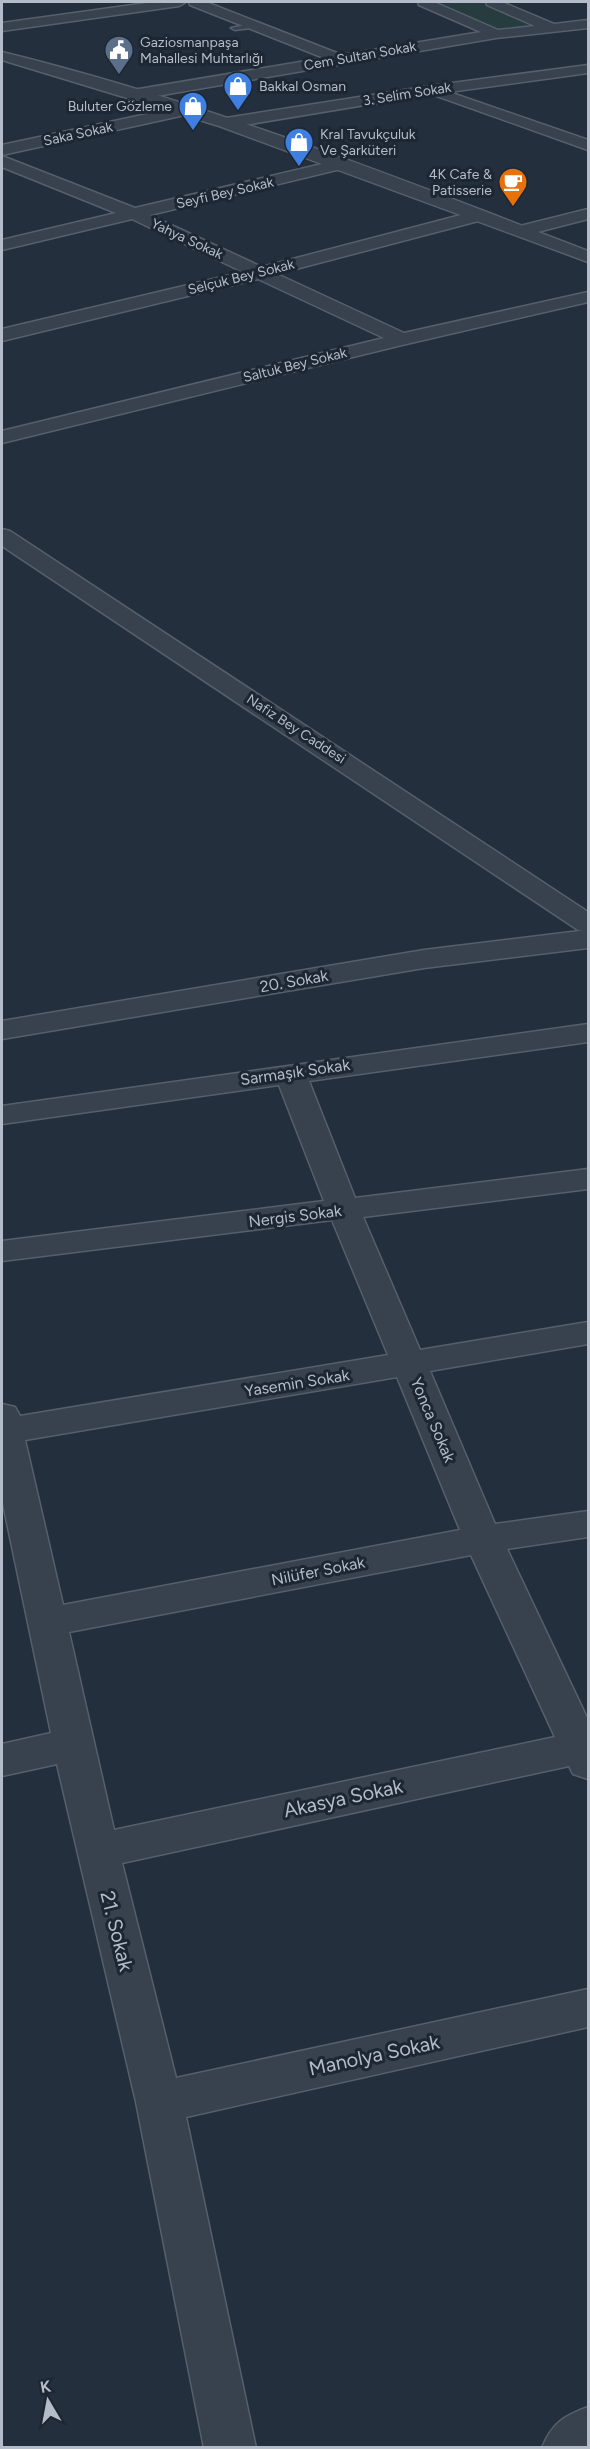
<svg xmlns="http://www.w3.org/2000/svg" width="590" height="2449" viewBox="0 0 590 2449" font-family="Figtree,sans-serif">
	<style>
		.green { fill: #263c3f }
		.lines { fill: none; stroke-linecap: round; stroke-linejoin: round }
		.service-casing { stroke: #565f6c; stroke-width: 3 }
		.minor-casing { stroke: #565f6c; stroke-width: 3 }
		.tertiary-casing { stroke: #565f6c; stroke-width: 3 }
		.service { fill: #38414e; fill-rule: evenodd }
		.minor { fill: #38414e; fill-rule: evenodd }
		.tertiary { fill: #38414e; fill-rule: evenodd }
		.labels { text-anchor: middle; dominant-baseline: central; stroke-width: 6; stroke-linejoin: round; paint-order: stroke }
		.far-poi-label { font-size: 14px; fill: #b4bcc9; stroke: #1d2633; text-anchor: start }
		.far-street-label { font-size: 14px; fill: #b4bcc9; stroke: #1d2633 }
		.street-label { font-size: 16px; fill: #b4bcc9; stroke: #1d2633 }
		.near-street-label { font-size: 20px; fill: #b4bcc9; stroke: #1d2633 }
	</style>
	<rect width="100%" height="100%" fill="#242f3e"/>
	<path class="green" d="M424 2H492L549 27 496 34Z"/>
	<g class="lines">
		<g class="service-casing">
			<path id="service" d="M255 23 258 27 235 30 231 28Z"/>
		</g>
		<g class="minor-casing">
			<path id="minor" d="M154 2H186L179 6 2 31V23Z
				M189 2H206L342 55 481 32 419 5 418 2H434L498 30 535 26 487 5 486 2H502L554 24 588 20V28L496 38 133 100 128 98 125 95 128 92 133 90 324 58 190 5Z
				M588 65V73L449 92 588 140V150L431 94 226 128 218 123 226 118 430 86Z
				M189 105 197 110 194 113 2 155V145Z
				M2 156 135 208 343 159 349 161 351 164 349 167 150 215 262 267 480 210 488 215 486 219 277 274 404 333 588 292V302L402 345 2 443V431L384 338 258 279 2 341V329L243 272 132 219 2 250V240L116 213 2 167Z
				M588 209V219L522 236 513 231 516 227Z
				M588 930V948L424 968 2 1039V1021L424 950Z
				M588 1024V1042L309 1081 355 1198 588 1169V1189L363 1217 420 1350 588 1322V1344L430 1371 495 1524 588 1511V1537L507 1549 588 1720V1779L573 1774 569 1766 122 1863 176 2078 588 1989V2027L186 2117 256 2448H204L136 2102 57 1764 2 1776V1744L51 1733 2 1499V1404L15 1407 20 1416 388 1355 332 1220 2 1261V1241L324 1201 279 1085 2 1124V1106ZM397 1377 460 1530 63 1605 25 1440ZM471 1555 555 1737 114 1830 69 1632Z"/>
		</g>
		<g class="tertiary-casing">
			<path id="tertiary" d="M2 52C202 101 396 177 588 251V262L219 126 2 60Z
				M2 529 10 531 588 912V932L578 930 2 546Z
				M588 2407V2448H542C552 2423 564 2416 588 2407Z"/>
		</g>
		<use href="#service" class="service"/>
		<use href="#minor" class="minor"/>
		<use href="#tertiary" class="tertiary"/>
	</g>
	<defs>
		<g id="civic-pin" transform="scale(1.5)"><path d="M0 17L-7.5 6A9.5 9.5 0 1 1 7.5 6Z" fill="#5c6f8a" stroke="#1d2633"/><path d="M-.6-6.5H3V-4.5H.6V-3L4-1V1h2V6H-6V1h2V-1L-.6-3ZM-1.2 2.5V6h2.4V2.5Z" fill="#fff"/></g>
		<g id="shop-pin" transform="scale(1.5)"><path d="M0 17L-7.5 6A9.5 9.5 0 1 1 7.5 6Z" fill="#3f7fe0" stroke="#1d2633"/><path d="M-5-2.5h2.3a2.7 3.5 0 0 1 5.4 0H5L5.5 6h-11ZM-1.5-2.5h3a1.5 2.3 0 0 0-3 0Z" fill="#fff"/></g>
		<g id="cafe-pin" transform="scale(1.5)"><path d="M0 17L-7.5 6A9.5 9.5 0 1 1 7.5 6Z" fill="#e8710a" stroke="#1d2633"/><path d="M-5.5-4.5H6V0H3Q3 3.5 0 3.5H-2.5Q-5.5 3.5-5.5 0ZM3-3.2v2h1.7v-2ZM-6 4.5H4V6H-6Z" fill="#fff"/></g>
	</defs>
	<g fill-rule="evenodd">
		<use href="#civic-pin" x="119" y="50"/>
		<use href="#shop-pin" x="238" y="86"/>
		<use href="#shop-pin" x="193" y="106"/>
		<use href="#shop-pin" x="299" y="142"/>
		<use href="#cafe-pin" x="513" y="182"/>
	</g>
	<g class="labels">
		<g class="far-poi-label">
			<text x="140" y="42">Gaziosmanpaşa<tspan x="140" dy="16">Mahallesi Muhtarlığı</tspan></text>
			<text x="259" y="86">Bakkal Osman</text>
			<text x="172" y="106" text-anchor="end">Buluter Gözleme</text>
			<text x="320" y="134">Kral Tavukçuluk<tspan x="320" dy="16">Ve Şarküteri</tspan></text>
			<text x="492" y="174" text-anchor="end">4K Cafe &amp;<tspan x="492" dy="16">Patisserie</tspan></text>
		</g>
		<g class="far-street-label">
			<text transform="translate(360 56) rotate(-10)">Cem Sultan Sokak</text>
			<text transform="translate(407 94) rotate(-9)">3. Selim Sokak</text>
			<text transform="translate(78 134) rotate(-12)">Saka Sokak</text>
			<text transform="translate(225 193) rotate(-13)">Seyfi Bey Sokak</text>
			<text transform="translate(187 239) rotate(25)">Yahya Sokak</text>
			<text transform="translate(241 277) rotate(-14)">Selçuk Bey Sokak</text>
			<text transform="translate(295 365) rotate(-14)">Saltuk Bey Sokak</text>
			<text transform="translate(296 729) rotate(33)">Nafiz Bey Caddesi</text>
		</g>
		<g class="street-label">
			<text transform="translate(294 981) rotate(-10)">20. Sokak</text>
			<text transform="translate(295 1072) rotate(-8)">Sarmaşık Sokak</text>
			<text transform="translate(295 1216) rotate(-7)">Nergis Sokak</text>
			<text transform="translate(297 1383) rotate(-9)">Yasemin Sokak</text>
			<text transform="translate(433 1420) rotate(67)">Yonca Sokak</text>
			<text transform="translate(318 1571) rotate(-11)">Nilüfer Sokak</text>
		</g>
		<g class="near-street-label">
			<text transform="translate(343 1798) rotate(-12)">Akasya Sokak</text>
			<text transform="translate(117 1931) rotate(76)">21. Sokak</text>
			<text transform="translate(374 2055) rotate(-12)">Manolya Sokak</text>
		</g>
	</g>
	<rect width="590" height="2449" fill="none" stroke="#b4bcc9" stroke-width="6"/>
	<g transform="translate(48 2401) rotate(350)" stroke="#1d2633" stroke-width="4.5" paint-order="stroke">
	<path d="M0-4.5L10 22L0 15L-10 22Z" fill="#b4bcc9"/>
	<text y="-9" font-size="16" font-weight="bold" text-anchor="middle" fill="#b4bcc9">K</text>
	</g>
</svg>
